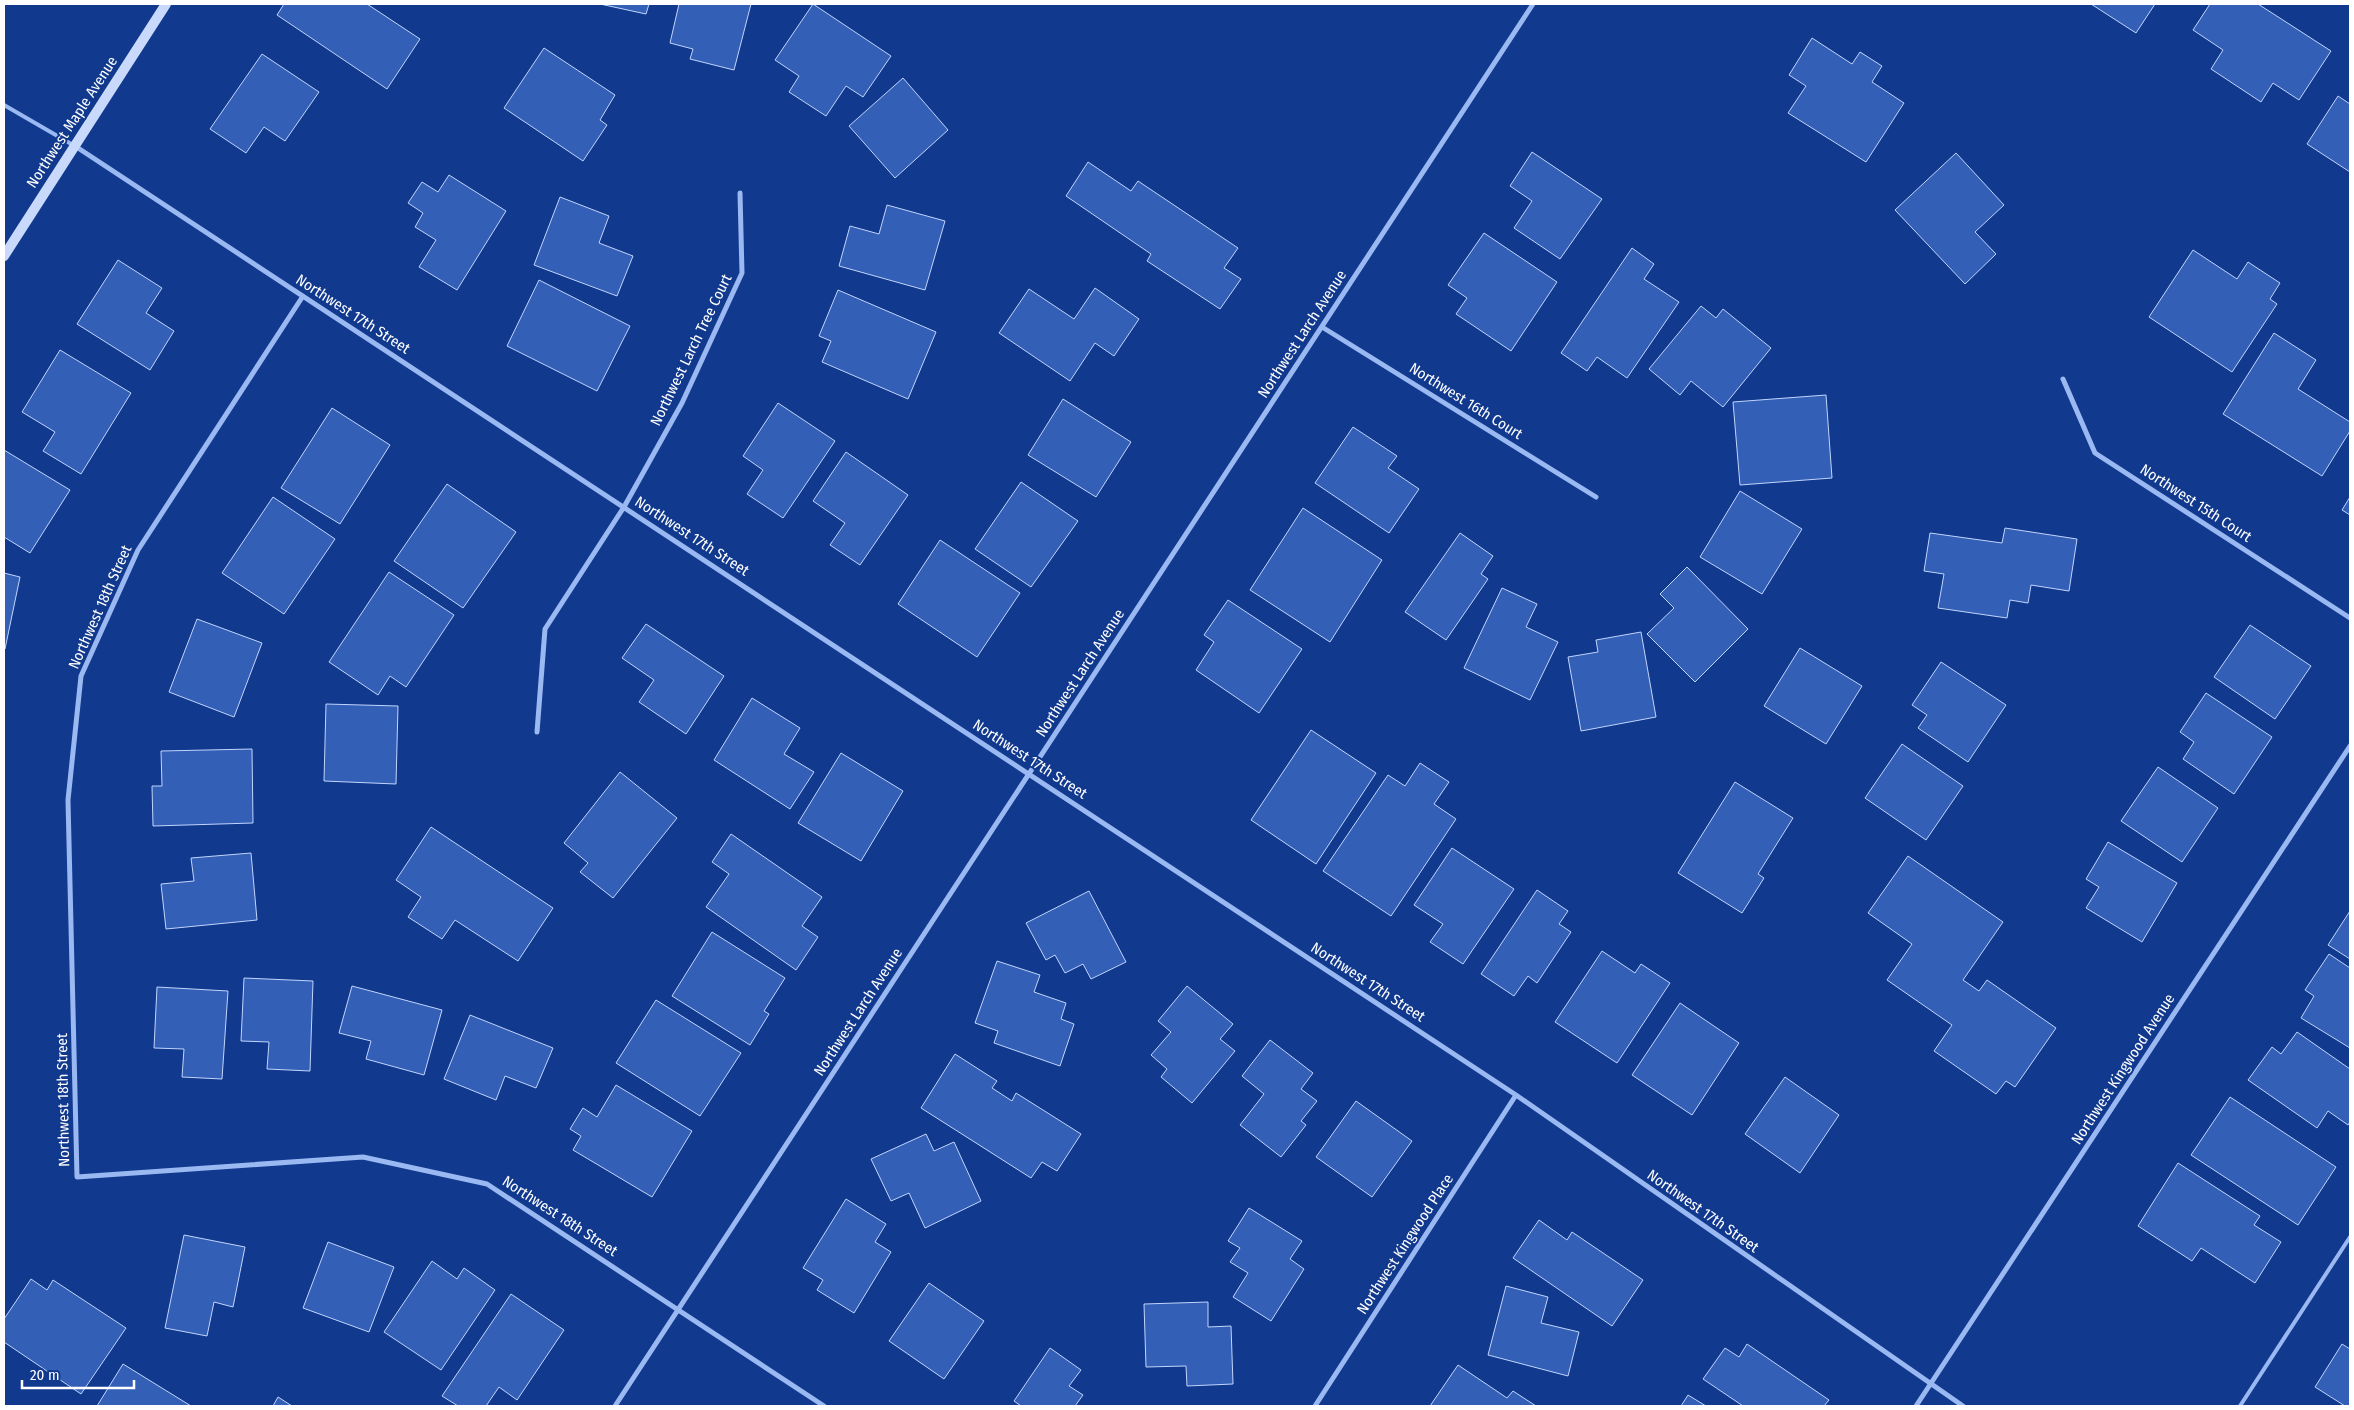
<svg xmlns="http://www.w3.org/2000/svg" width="2354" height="1410" viewBox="0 0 2354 1410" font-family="'Fira Sans Condensed',sans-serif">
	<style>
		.building { fill: #345fb6; stroke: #c1d5fd }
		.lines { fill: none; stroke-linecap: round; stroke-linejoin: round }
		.lane { stroke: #9ab8f2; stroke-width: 4 }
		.street { stroke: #9ab8f2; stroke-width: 5 }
		.secondary { stroke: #c9d9fc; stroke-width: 10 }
		.labels { text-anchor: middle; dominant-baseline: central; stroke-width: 4; stroke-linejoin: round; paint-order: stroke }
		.street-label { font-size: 15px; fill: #fff; stroke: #11398e }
	</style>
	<rect width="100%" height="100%" fill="#11398e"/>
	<path class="building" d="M284 4H367L420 39 387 89 277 15Z
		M600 4H649L646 14Z
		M679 4H751L734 70 690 59 693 49 670 43Z
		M813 4 891 56 863 97 846 86 826 116 789 92 799 76 775 60Z
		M2091 4H2155L2136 33Z
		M2210 4H2258L2331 51 2299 100 2273 83 2261 102 2211 69 2223 50 2193 30Z
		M1812 38 1852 64 1860 52 1882 66 1872 82 1904 103 1866 162 1788 113 1806 86 1789 75Z
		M544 48 615 95 600 120 607 125 583 161 504 108Z
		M262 54 319 92 285 141 264 127 246 153 210 129Z
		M903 78 948 130 895 178 849 126Z
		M2338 96 2350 104V172L2307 144Z
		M1532 152 1602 199 1560 259 1514 228 1532 201 1510 186Z
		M1956 153 2004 205 1975 232 1996 254 1965 284 1895 210Z
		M1088 162 1131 191 1138 181 1238 248 1224 268 1241 279 1220 309 1147 261 1151 254 1066 196Z
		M449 175 506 211 457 290 419 267 436 240 415 227 423 213 408 203 422 182 438 192Z
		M560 197 609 216 599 243 633 256 617 296 534 265Z
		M887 205 945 221 925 290 839 266 850 226 879 234Z
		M1484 233 1557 282 1511 351 1456 314 1467 298 1448 285Z
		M1632 248 1654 264 1644 279 1679 302 1627 378 1597 357 1587 371 1561 353Z
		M2193 250 2237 279 2248 262 2280 283 2270 299 2277 304 2232 372 2149 317Z
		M118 260 162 288 146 313 174 331 150 370 77 324Z
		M539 280 630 326 597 391 507 346Z
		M1095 288 1139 319 1114 356 1095 343 1070 381 999 333 1029 289 1074 319Z
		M838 290 936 332 908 399 822 362 831 341 819 336Z
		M1701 306 1716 318 1723 309 1771 348 1723 407 1691 381 1680 395 1649 369Z
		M2274 333 2316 360 2298 389 2350 422V431L2322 476 2223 414Z
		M60 350 131 393 81 474 43 451 55 432 22 412Z
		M1826 395 1832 478 1740 485 1733 402Z
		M1063 399 1131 442 1096 497 1028 455Z
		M778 403 835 441 783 518 747 494 763 470 743 456Z
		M332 408 390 445 340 524 281 488Z
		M1353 427 1397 456 1388 468 1419 489 1389 533 1315 483Z
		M4 450 70 490 30 553 4 537Z
		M846 452 908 495 860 565 830 545 845 523 813 501Z
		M1021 482 1078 521 1031 587 975 549Z
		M447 484 516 532 463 608 394 561Z
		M1740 491 1802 529 1762 594 1700 557Z
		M273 497 335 539 284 614 222 573Z
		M2350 497V515L2342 510Z
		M1303 508 1382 560 1330 642 1250 590Z
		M2005 528 2077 539 2069 591 2031 585 2028 603 2010 600 2007 618 1938 608 1944 574 1924 571 1930 533 2002 543Z
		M1460 533 1493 556 1481 574 1488 579 1446 640 1405 612Z
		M940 540 1020 593 977 657 898 604Z
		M1687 567 1748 629 1695 682 1647 634 1674 608 1660 594Z
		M389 572 454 615 406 687 390 676 378 695 329 662Z
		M4 573 20 577 5 649H4Z
		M1502 588 1537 604 1526 627 1558 642 1530 700 1464 668Z
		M1228 600 1302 649 1259 713 1196 670 1214 642 1204 635Z
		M197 619 262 643 234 717 169 692Z
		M646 624 724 676 686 734 639 702 654 680 622 658Z
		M2250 625 2311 666 2275 719 2214 677Z
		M1641 632 1656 717 1581 731 1568 657 1598 652 1596 640Z
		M1800 648 1862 686 1826 744 1764 706Z
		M1941 662 2006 705 1968 762 1918 728 1927 715 1912 705Z
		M2206 693 2272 737 2234 794 2183 759 2194 742 2180 732Z
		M752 698 800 728 784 754 814 772 790 809 714 760Z
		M326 704 398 706 396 784 324 781Z
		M1311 730 1376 773 1316 864 1251 820Z
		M1902 744 1963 786 1926 840 1865 798Z
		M252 749 253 823 153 826 152 786H162L161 751Z
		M841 753 903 791 861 861 798 823Z
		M1420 763 1449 782 1434 804 1456 819 1391 916 1323 871 1388 775 1405 786Z
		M2158 767 2218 808 2182 862 2121 821Z
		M620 772 677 818 613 898 580 872 588 863 564 843Z
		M1735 782 1793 818 1758 874 1764 878 1742 913 1678 873Z
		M431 827 553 908 518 961 455 920 442 939 408 917 421 897 396 880Z
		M731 834 822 897 802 926 818 937 796 970 706 907 729 874 712 862Z
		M2108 842 2177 883 2142 942 2086 908 2099 887 2086 879Z
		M1452 848 1514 889 1463 964 1430 942 1443 924 1414 905Z
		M251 853 257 920 166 929 161 884 194 881 191 858Z
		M1908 856 2003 922 1963 980 1979 991 1987 980 2056 1028 2015 1087 2006 1081 1996 1094 1934 1051 1952 1025 1887 980 1912 944 1868 913Z
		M1537 890 1568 911 1559 924 1571 932 1537 983 1528 976 1514 996 1481 974Z
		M1089 891 1126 962 1091 979 1083 964 1065 973 1055 955 1046 960 1026 923Z
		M2350 911V959L2328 945Z
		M712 932 785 978 764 1011 769 1014 750 1045 672 996Z
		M1602 951 1635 973 1641 964 1670 983 1617 1063 1555 1022Z
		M2329 954 2350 968V1048L2301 1018 2314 996 2305 990Z
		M997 961 1040 975 1034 992 1066 1003 1061 1019 1074 1024 1060 1066 994 1043 998 1031 975 1023Z
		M244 978 313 981 310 1071 267 1069 269 1042 241 1041Z
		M352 986 442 1010 424 1075 366 1059 371 1041 339 1033Z
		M1187 986 1233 1024 1220 1039 1235 1051 1192 1103 1161 1077 1167 1069 1151 1055 1171 1032 1158 1021Z
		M157 987 228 991 222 1079 182 1077 184 1049 154 1048Z
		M656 1000 741 1053 700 1116 616 1063Z
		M1680 1003 1739 1043 1692 1115 1632 1075Z
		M470 1015 553 1048 536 1088 505 1076 496 1100 444 1079Z
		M2297 1032 2350 1069V1122L2348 1125 2328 1111 2317 1128 2248 1080 2272 1047 2281 1054Z
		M1270 1040 1313 1073 1301 1089 1317 1101 1301 1121 1306 1125 1281 1157 1240 1125 1264 1094 1242 1076Z
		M955 1054 997 1081 992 1088 1012 1101 1016 1093 1081 1134 1057 1171 1042 1162 1031 1178 921 1108Z
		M1785 1077 1839 1115 1800 1173 1745 1134Z
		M616 1085 692 1131 652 1197 573 1150 581 1136 570 1129 583 1108 597 1117Z
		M2230 1097 2336 1167 2298 1225 2191 1155Z
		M1356 1101 1412 1141 1372 1197 1316 1157Z
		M926 1134 934 1151 954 1142 981 1201 925 1228 909 1193 891 1201 871 1159Z
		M2178 1163 2260 1216 2254 1225 2281 1242 2255 1283 2201 1248 2192 1261 2138 1226Z
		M846 1199 886 1224 875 1242 891 1252 854 1313 817 1290 823 1280 803 1268Z
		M1249 1208 1302 1241 1290 1259 1304 1269 1271 1321 1233 1297 1248 1273 1230 1262 1240 1248 1228 1241Z
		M1539 1220 1567 1240 1572 1232 1643 1280 1612 1326 1513 1258Z
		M184 1235 245 1247 233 1307 214 1302 207 1336 165 1328Z
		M328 1242 394 1267 369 1332 303 1308Z
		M432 1261 457 1279 464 1268 495 1290 441 1370 384 1332Z
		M31 1279 47 1290 53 1280 126 1328 81 1394 4 1342V1319Z
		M929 1283 984 1321 944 1379 889 1341Z
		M1506 1286 1548 1297 1541 1323 1579 1332 1568 1376 1488 1355Z
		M511 1294 564 1330 517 1400 499 1387 486 1406H458L442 1396Z
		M1208 1302V1327L1231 1326 1233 1384 1187 1386 1186 1366 1146 1367 1144 1304Z
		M1747 1344 1829 1400 1824 1406H1743L1703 1379 1725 1348 1739 1357Z
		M2342 1344 2350 1349V1406H2345L2315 1387Z
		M1050 1348 1081 1370 1069 1386 1083 1395 1075 1406H1021L1014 1401Z
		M123 1364 191 1406H97Z
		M1458 1365 1507 1398 1513 1391 1536 1406H1430Z
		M1688 1395 1706 1406H1681Z
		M278 1397 292 1406H273Z"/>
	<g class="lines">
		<path class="lane" d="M4 105 73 145
			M2240 1406 2350 1237"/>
		<path class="street" d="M75 146 1516 1095 1963 1406
			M303 296 138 550 81 676 68 800 77 1177 363 1157 487 1184 824 1406
			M1322 327 1596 497
			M2063 379 2095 453 2350 618
			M537 732 545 629 624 507 682 403 742 273 740 193
			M615 1406 1533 4
			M1315 1406 1516 1095
			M1916 1406 2350 746"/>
		<path class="secondary" d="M4 256 166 4"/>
	</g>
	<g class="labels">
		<g class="street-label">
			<text transform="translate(72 122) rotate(-57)">Northwest Maple Avenue</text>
			<text transform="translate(353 314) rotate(33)">Northwest 17th Street</text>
			<text transform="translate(1302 334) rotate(-57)">Northwest Larch Avenue</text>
			<text transform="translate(691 350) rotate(-64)">Northwest Larch Tree Court</text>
			<text transform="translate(1466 401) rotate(32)">Northwest 16th Court</text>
			<text transform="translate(2196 503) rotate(33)">Northwest 15th Court</text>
			<text transform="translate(692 536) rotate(33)">Northwest 17th Street</text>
			<text transform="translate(100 607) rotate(-66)">Northwest 18th Street</text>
			<text transform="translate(1080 673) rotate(-57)">Northwest Larch Avenue</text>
			<text transform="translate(1030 759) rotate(33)">Northwest 17th Street</text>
			<text transform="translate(1368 982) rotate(33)">Northwest 17th Street</text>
			<text transform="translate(858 1012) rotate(-57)">Northwest Larch Avenue</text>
			<text transform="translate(2123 1069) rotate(-57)">Northwest Kingwood Avenue</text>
			<text transform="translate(63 1100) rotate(-91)">Northwest 18th Street</text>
			<text transform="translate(1703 1211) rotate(35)">Northwest 17th Street</text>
			<text transform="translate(560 1216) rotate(33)">Northwest 18th Street</text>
			<text transform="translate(1405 1244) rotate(-57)">Northwest Kingwood Place</text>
		</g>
	</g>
	<rect width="2354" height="1410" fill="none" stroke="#ffffff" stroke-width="10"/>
	<path d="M22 1380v8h112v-8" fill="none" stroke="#ffffff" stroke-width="2.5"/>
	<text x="30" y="1380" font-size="15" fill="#ffffff" stroke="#11398e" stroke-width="4" paint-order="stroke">20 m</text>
</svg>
